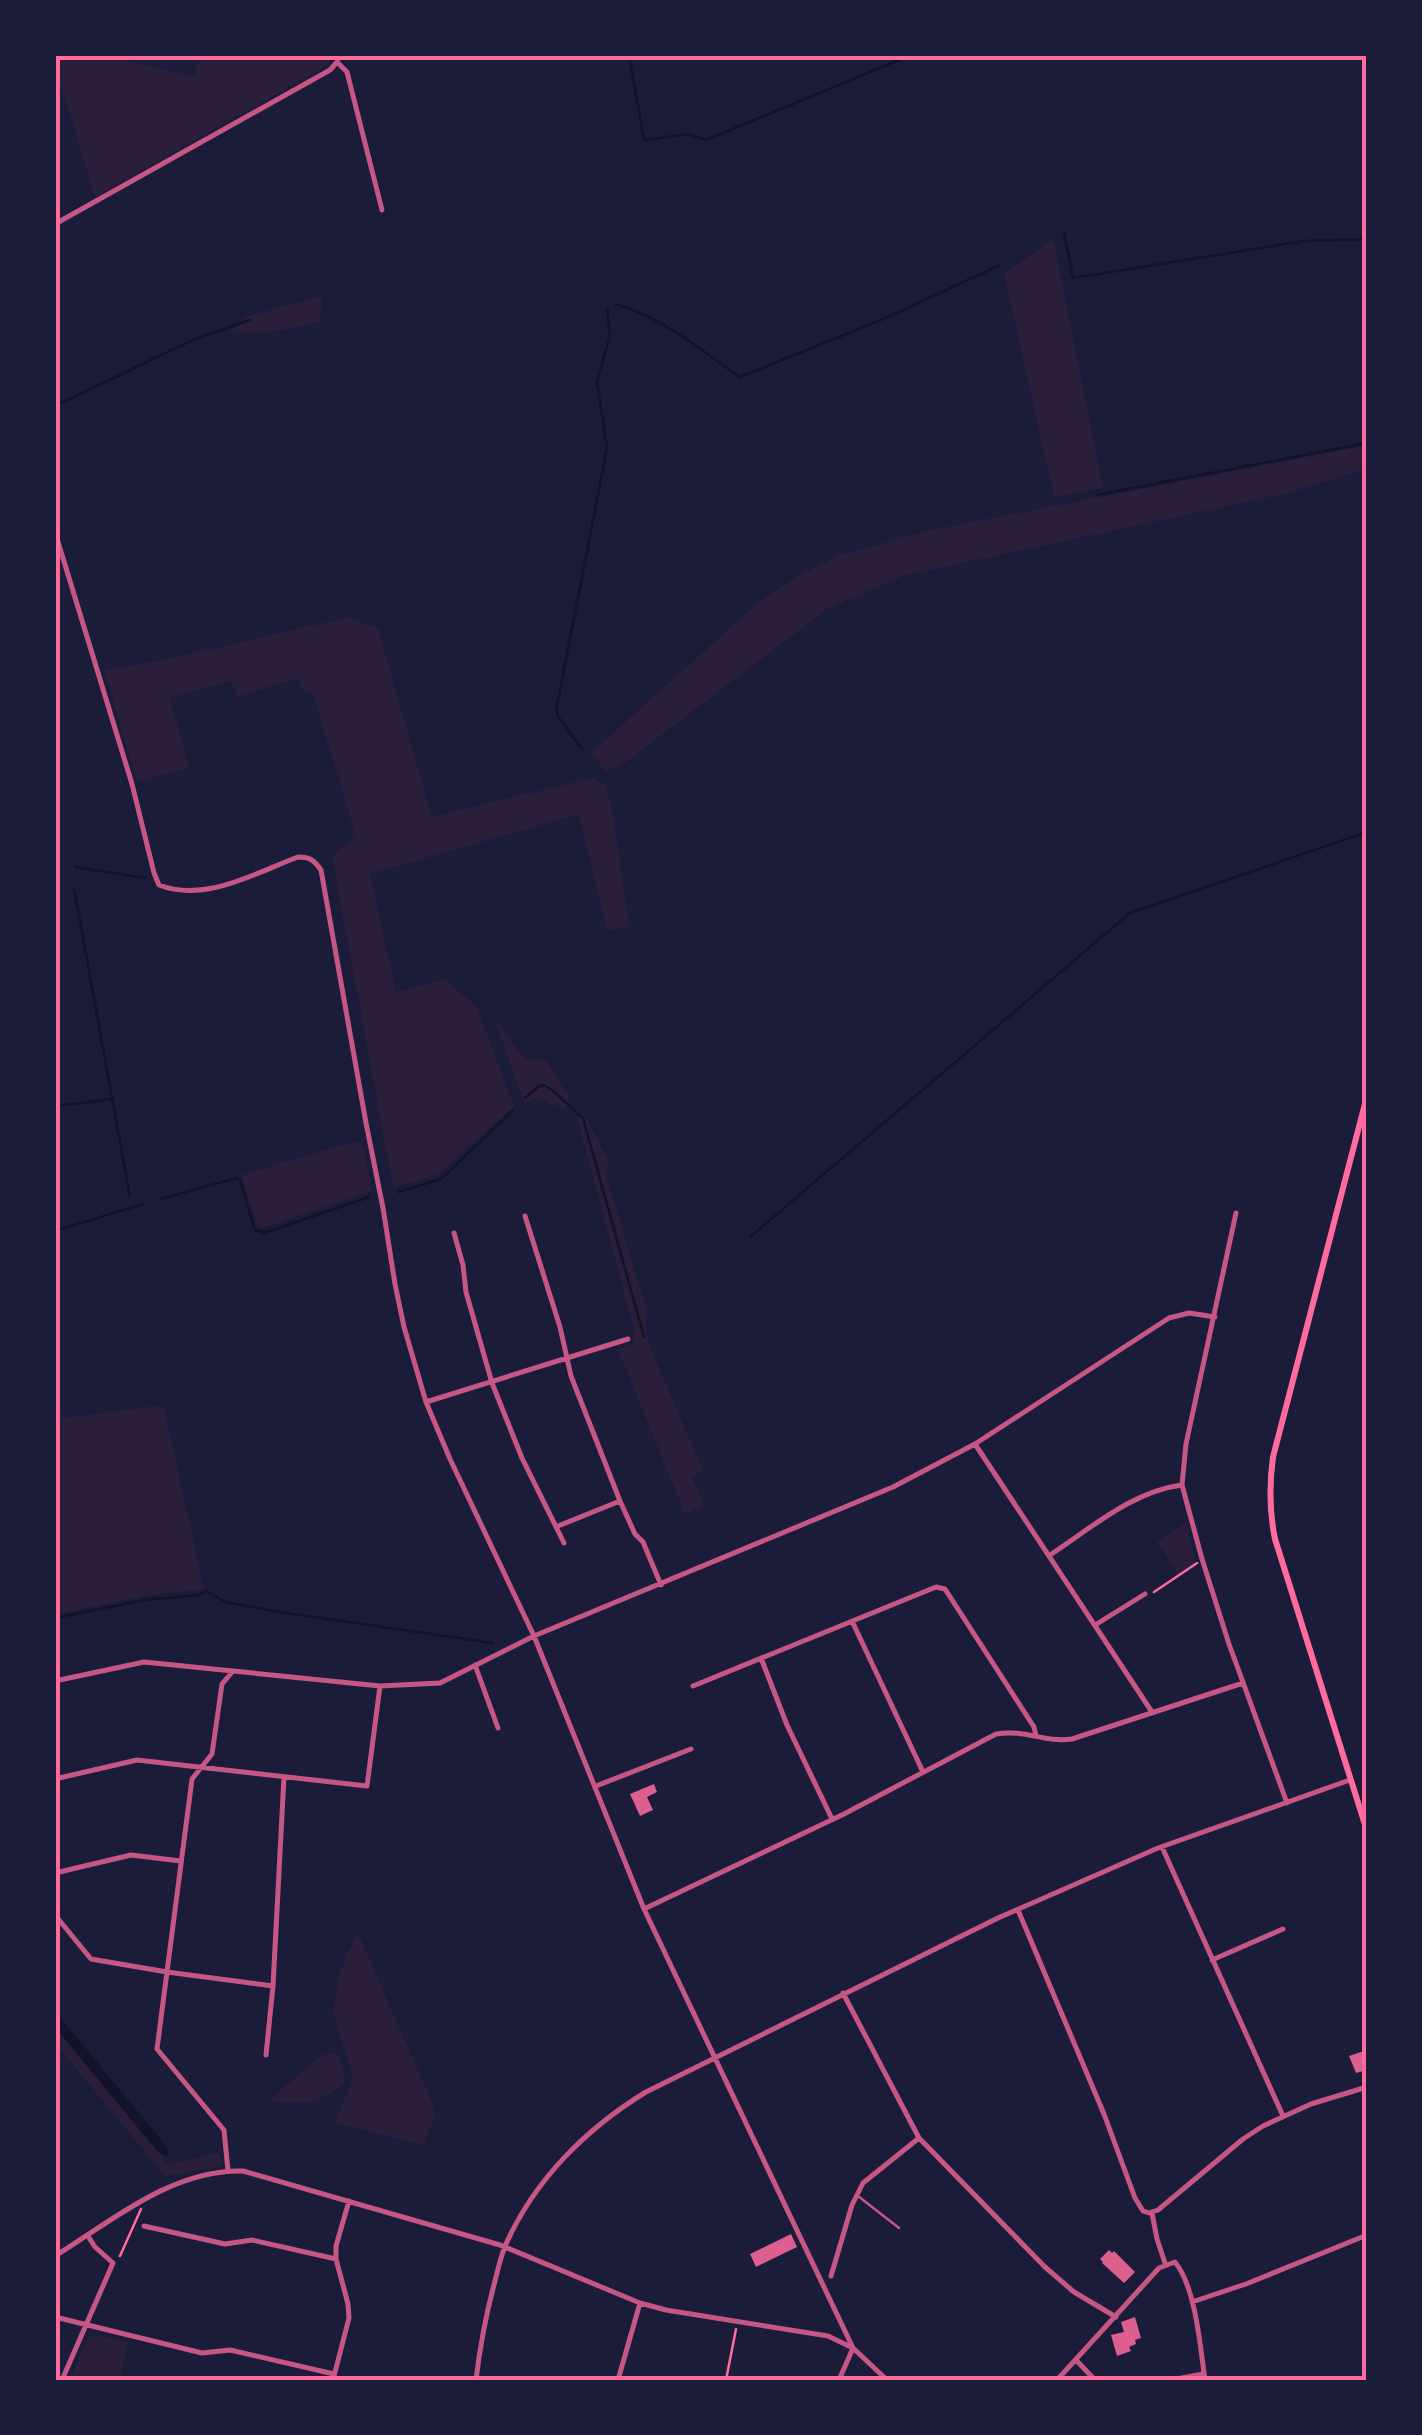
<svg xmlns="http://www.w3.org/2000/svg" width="1422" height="2435" viewBox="0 0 1422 2435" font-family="Barlow,sans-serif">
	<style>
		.green { fill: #2a1e3b }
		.water { fill: #12122b }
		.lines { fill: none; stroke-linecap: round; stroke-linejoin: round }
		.stream { stroke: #12122b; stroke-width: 2.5 }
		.building { fill: #dd5f8e }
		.path { stroke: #ff6b9d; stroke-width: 2.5 }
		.service { stroke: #c65784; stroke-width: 2.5 }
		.minor { stroke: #c65784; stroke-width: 5 }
		.secondary { stroke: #ff6b9d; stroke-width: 6 }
		.neatline { fill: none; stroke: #ff6b9d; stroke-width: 4 }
	</style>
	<rect width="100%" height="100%" fill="#1b1b3a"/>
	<path class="green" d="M61 55H129L128 61 193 76 202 56 205 55H333L329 63 321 69 95 197 55 66V58Z
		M1053 239 1103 488 1054 497 1004 274Z
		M323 296 319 322 277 331 230 333 247 316Z
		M1367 445V469L1288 493 906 575 827 609 626 762 605 772 592 752 761 600 802 574 843 554 936 529Z
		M348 618 378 628 432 817 592 778 604 784 612 806 629 926 607 931 579 814 370 874 396 992 445 979 477 1007 514 1106 439 1174 393 1188 332 856 356 836 312 691 304 693 298 678 237 697 231 681 170 698 189 768 137 782 104 670C187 658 266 634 348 618Z
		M494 1018 525 1059 546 1060 570 1099 567 1107 560 1108 537 1098 524 1102Z
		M583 1112 609 1162 605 1171 646 1308 647 1339 703 1470 692 1476 704 1505 685 1514 618 1350 635 1344 633 1340 635 1333 577 1118Z
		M356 1141 363 1145 372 1191 263 1228 257 1224 241 1175Z
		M156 1406 164 1407 204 1589 142 1596 63 1613 57 1610 55 1612 57 1609 61 1418Z
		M1186 1522 1195 1562 1177 1574 1157 1542Z
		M358 1932 436 2112 424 2146 335 2122 353 2079 333 2011 338 1979 347 1954Z
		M55 2027 158 2152 164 2156 166 2164 219 2153 222 2166 165 2176 55 2043Z
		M324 2053 338 2054 345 2079 342 2086 326 2095 305 2103 268 2101Z
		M92 2335 128 2342 120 2380 70 2379 88 2338Z"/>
	<path class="water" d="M55 2011 167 2147 169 2155 164 2156 158 2152 55 2027Z"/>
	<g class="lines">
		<path class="stream" d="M629 55 644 140 689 134 706 140 899 60
			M1064 233 1073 278 1304 241 1367 239
			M615 304C661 316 702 351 740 377L888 317 998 266
			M55 406 195 339 250 320
			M1097 495 1367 443
			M582 749 557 715V706L607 448 597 382 610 335 607 309
			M75 867 145 878
			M74 888 130 1197
			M525 1098 538 1087 544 1085 552 1090 583 1118 644 1337
			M55 1106 112 1099
			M398 1192 441 1179 513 1110
			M160 1199 237 1178 240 1180 255 1230 264 1233 369 1197
			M55 1231 143 1204
			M750 1237 1130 913 1367 832
			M55 1618 144 1600 199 1595 207 1591 225 1602 280 1612 493 1643"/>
	</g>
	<path class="building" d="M654 1784 657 1792 647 1797 653 1810 640 1816 630 1794Z
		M1364 2051 1367 2070 1356 2073 1349 2056Z
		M791 2234 797 2247 756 2267 750 2254Z
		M1109 2250 1112 2253 1114 2251 1135 2272 1124 2283 1102 2263 1103 2262 1100 2259Z
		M1135 2317 1141 2338 1135 2340 1136 2344 1129 2347 1131 2351 1117 2356 1111 2335 1124 2332 1121 2322Z"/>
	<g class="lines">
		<path class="path" d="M1154 1592 1197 1563
			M120 2256 141 2209
			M726 2380 736 2329"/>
		<path class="service" d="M858 2196 899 2228"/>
		<path class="minor" d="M337 62 347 72 382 210
			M55 224 330 70 337 62 339 55
			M55 532 132 784 154 873 159 885C205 903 255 873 298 857 310 857 314 860 321 870L366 1123 383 1208 395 1284 404 1327 426 1402 450 1459 534 1636 644 1909 853 2348 839 2380
			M1236 1213 1186 1444 1182 1485 1202 1559 1229 1644 1287 1803
			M525 1216 560 1327 571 1376 620 1501 635 1534 643 1542 661 1585
			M454 1233 463 1265 466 1292 492 1383 522 1458 564 1543
			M426 1402 628 1339
			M975 1444 1152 1712
			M558 1526 620 1501
			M1050 1555C1091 1528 1133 1491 1182 1485
			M852 1621 923 1772
			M1095 1625 1145 1594
			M761 1658 787 1725 832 1819
			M475 1665 498 1728
			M55 1681 144 1662 233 1671
			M693 1686 936 1587 945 1589 1034 1727 1036 1736
			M55 1779 137 1760 367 1786 380 1686
			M596 1786 691 1749
			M1162 1847 1283 2116
			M55 1873 131 1855 181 1861
			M644 1909 844 1814 996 1734C1026 1729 1044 1743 1072 1739L1243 1683
			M1018 1910 1104 2114 1135 2198 1143 2211 1149 2213 1158 2210 1243 2139 1263 2126 1311 2104 1367 2087
			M55 1915 91 1959 167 1972 273 1986 284 1777
			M1212 1960 1283 1929
			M843 1993 919 2138 1045 2267 1074 2292 1116 2317
			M266 2055 273 1986
			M228 2171 224 2130 157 2049 192 1779 212 1754 222 1684 233 1671 380 1686 440 1683 534 1636 893 1487 975 1444 1169 1318 1189 1313 1215 1317
			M1152 2213 1157 2239 1165 2263
			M144 2226 225 2244 252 2240 336 2259
			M55 2256C112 2221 172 2169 243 2171L500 2245 640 2303 666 2310 828 2336 853 2348 887 2380
			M831 2276 852 2205 863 2183 919 2138
			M1192 2302 1246 2284 1367 2235
			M55 2317 202 2353 230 2350 334 2374
			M1076 2360 1095 2380
			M62 2380 113 2263 95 2247 88 2236
			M333 2380 349 2318 348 2304 336 2259V2246L349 2201
			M476 2380C480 2346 486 2314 495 2281 498 2269 501 2255 506 2244 535 2179 587 2128 646 2092L998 1918 1158 1848 1350 1780
			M618 2380 640 2303
			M1057 2380 1159 2268 1175 2262C1196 2288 1200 2346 1205 2380
			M1171 2380 1203 2374"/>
		<path class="secondary" d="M1367 1096 1273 1457C1269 1486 1269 1510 1275 1539L1367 1831"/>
	</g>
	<rect width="1422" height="2435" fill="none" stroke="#1b1b3a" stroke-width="115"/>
	<rect x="58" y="58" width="1306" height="2320" class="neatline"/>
</svg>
